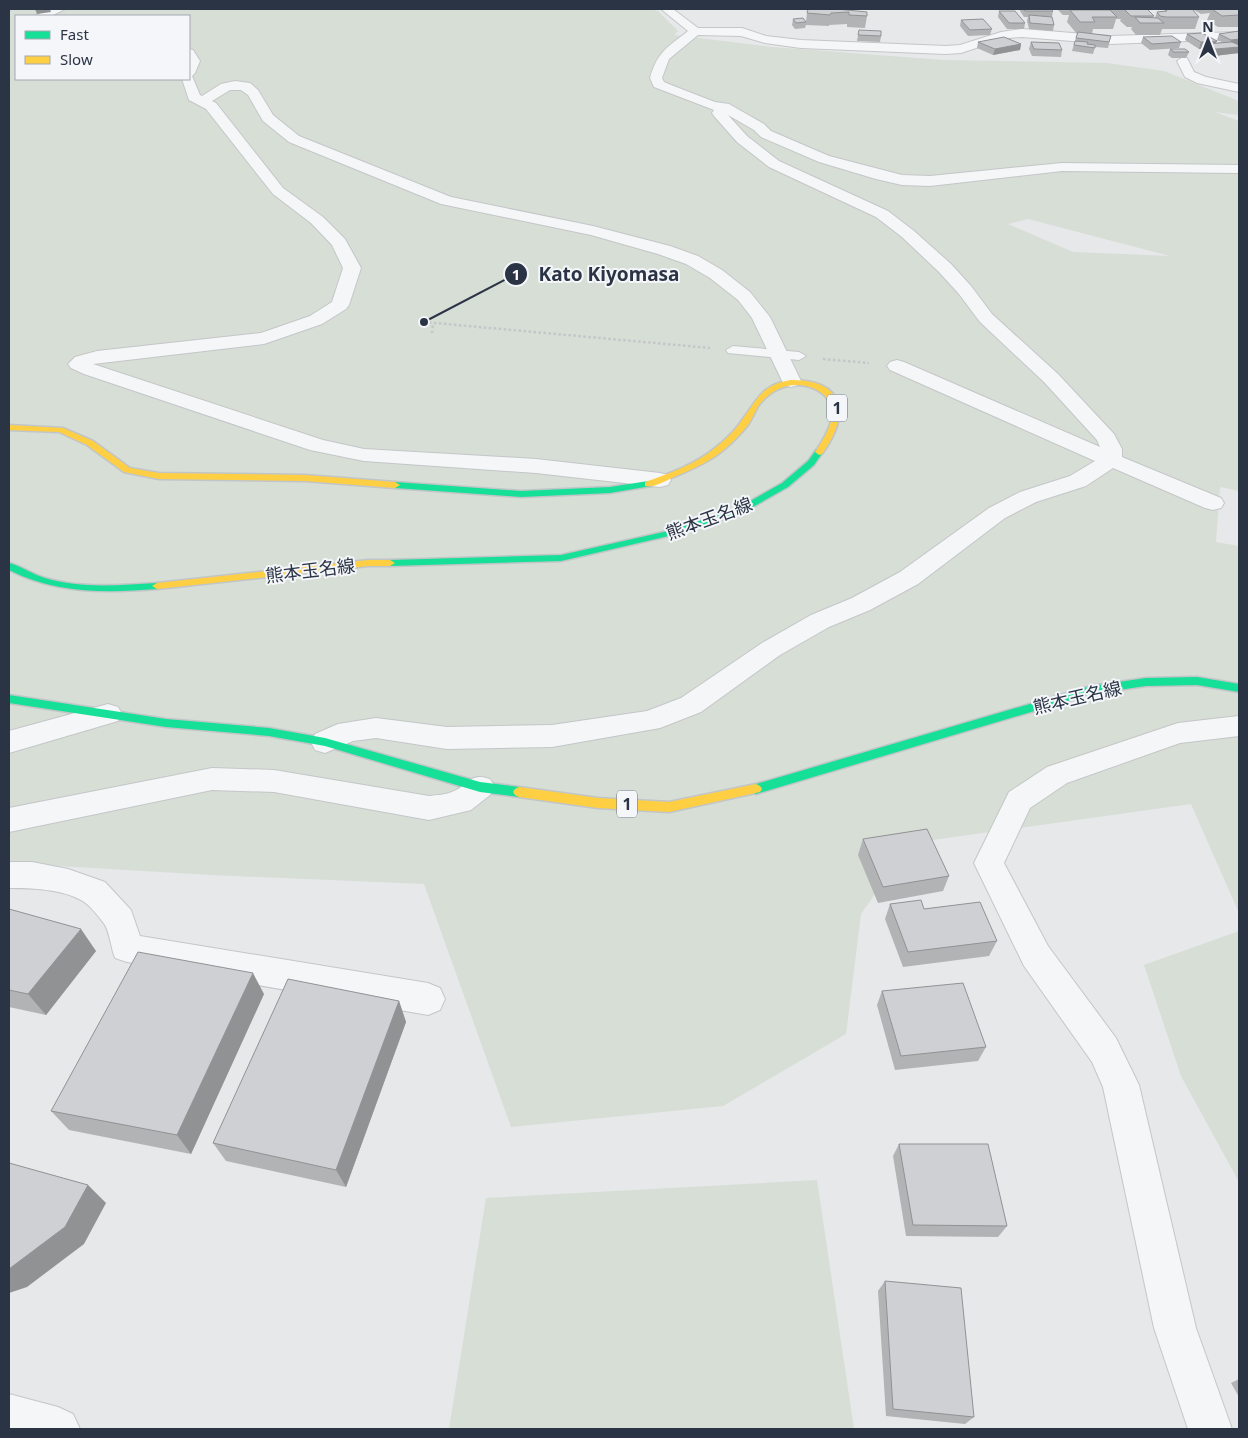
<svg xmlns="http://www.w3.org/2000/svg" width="1248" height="1438" viewBox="0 0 1248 1438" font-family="'Noto Sans','Noto Sans JP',sans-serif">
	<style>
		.green { fill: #d6ded6; fill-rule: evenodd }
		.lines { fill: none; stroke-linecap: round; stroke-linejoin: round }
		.lane-casing { stroke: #c4c6c8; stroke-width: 2 }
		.street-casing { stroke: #c4c6c8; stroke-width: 2 }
		.fast-casing { stroke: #c2c5c8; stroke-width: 3 }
		.slow-casing { stroke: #c2c5c8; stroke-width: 3 }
		.path { stroke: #c5c6ca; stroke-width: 2.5; stroke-dasharray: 2.5 2.5; stroke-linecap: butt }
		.lane { fill: #f5f6f7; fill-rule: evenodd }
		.street { fill: #f5f6f7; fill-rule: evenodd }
		.fast { fill: #16e098; fill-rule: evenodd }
		.slow { fill: #ffcf43; fill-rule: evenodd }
		.wall { fill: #b1b3b5 }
		.shaded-wall { fill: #909294 }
		.building { fill: #ced0d3; stroke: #909294 }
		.labels { text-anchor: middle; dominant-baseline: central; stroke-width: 4; stroke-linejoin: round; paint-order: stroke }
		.shield { fill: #f4f6f9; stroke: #676e7b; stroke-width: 1 }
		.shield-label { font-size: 16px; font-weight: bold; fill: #2b3445 }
		.street-label { font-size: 18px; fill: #2b3445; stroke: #f4f6f9 }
		.leader { fill: none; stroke: #2b3445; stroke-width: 2 }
		.callout-dot { fill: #2b3445; stroke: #f4f6f9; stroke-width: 2 }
		.mark-label { font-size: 15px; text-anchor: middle; font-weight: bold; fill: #fff }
		.callout-label { font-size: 19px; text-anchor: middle; font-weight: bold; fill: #2b3445; stroke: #f4f6f9; stroke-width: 4; stroke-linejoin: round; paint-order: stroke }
	</style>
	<rect width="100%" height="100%" fill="#e6e8ea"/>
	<path class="green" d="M9 9H650L658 11 678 31 674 35 773 47 943 60 1107 63 1164 71 1239 101V115L1215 112 1239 121V491L1220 487 1216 542 1239 546V913L1191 804 911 843 861 914 846 1034 723 1106 511 1127 424 884 211 875 9 863ZM16 16H189V79H16ZM1028 219 1170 256 1073 252 1008 224Z
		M1239 931V1182L1181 1076 1144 965Z
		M817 1180 854 1429H449L486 1198Z"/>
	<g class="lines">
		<g class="lane-casing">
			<path id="lane" d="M733 346 799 352 806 356 799 360 728 353 726 350Z"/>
		</g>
		<g class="street-casing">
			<path id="street" d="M49 9H65L51 16H35Z
				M661 9H673L698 28H742L766 36 801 40 946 46 960 45 1001 32 1022 29 1110 36 1239 32V39L1110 44 1022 37 1006 38 961 53 946 54 801 48 765 43 741 36 698 35 669 59 662 78 664 82 671 85 715 102 729 104 764 124 771 131 829 156 902 175 930 176 1062 163 1239 165V173L1062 171 930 186 902 185 876 179 819 162 761 137 754 130 728 115 747 136 779 161 888 211 914 231 951 264 971 286 992 314 1058 374 1114 434 1122 449V457L1221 498 1224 503 1221 508 1213 510 1205 508 1113 468 1086 486 1036 502 1005 518 918 584 870 610 829 627 780 655 701 712 660 728 552 747 447 749 376 738 353 741 325 753 315 750 311 742 315 734 338 724 376 718 447 727 552 725 647 711 681 698 762 643 811 615 852 598 900 572 989 508 1020 492 1070 476 1095 461 890 370 887 366 890 362 897 360 904 362 1100 447 1097 440 1044 382 980 322 959 294 939 272 902 237 876 217 769 167 737 142 714 116 712 113 714 110 654 87 650 78C657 52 668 47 688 31Z
				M189 49 193 50 200 61 195 73 192 76 200 95 202 96 221 84 235 81 250 83 258 90 273 115 299 136 451 197 593 226 670 246 698 256 722 270 750 292 770 317 801 381 798 385 791 387 784 385 752 318 738 300 710 278 686 264 658 254 591 235 441 204 289 142 263 121 248 95 241 90H230L212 101 216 103 283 188 323 217 345 239 361 268 349 305 346 309 322 324 264 344 93 364 323 440 364 449 536 459 660 473 668 475 671 480 668 485 660 487 536 473 364 461 310 450 84 374 71 368 68 364 75 357 97 351 261 333 310 316 332 302 343 268 332 245 311 223 273 194 206 109 189 100 182 79H189Z
				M1183 57 1187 58 1194 72 1206 77 1239 84V92L1197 83 1185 77 1177 61Z
				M108 704 118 707 122 714 118 721 9 753V731Z
				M1239 716V736L1180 743 1067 783 1030 808 1004 863 1048 946 1116 1038 1139 1085 1196 1328 1232 1429H1188L1154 1328 1103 1087 1092 1062 1024 966 974 863 1009 792 1047 767 1178 723Z
				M212 768 274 770 429 796C436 795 447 795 454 791 470 784 470 772 490 779L495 787 490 795 471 810 429 820 274 792 212 790 9 832V808Z
				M9 862H32L68 869 105 882 131 910 140 936 428 983 440 988 445 999 440 1010 428 1015 127 962 115 958C111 948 110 934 105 925 100 918 89 904 81 900 60 889 32 888 9 888Z
				M9 1394 58 1407 73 1414 80 1429H9Z"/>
		</g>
		<g class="fast-casing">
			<path id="fast" d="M819 449 823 452 814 465 788 487 744 512 673 535 561 561 390 566 385 563 390 560 561 555 668 531 738 508 782 483 808 461 816 450Z
				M648 481 651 482V486L610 493 521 497 395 488 390 485 395 482 521 491 610 487Z
				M9 563C21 566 32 574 45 578 81 589 120 585 157 583L162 586 157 589C106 593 56 594 9 570Z
				M1197 677 1239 684V692L1197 685 1146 686 1091 694 756 794 752 792 750 789 752 786 756 784 1091 686 1146 678Z
				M9 695 166 719 269 728 325 738 480 782 519 787 523 789 525 792 523 795 519 797 480 792 325 746 269 736 166 727 9 703Z"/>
		</g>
		<g class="slow-casing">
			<path id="slow" d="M791 380C846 380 850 415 822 454L819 455 815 452C831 429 846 400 810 387 790 381 771 389 759 405 755 411 752 419 748 425 740 435 731 444 721 452 707 463 690 470 674 477 665 481 654 488 645 486V482C668 474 696 464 715 448 725 440 735 431 742 420 758 399 761 385 791 380Z
				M9 425 63 428 93 441 130 468 159 473 305 475 395 482 400 485 395 488 305 481 159 479 124 472 87 445 59 432 9 430Z
				M368 560H390L395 563 390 566H368L157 589 152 586 157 583Z
				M756 784 760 786 762 789 760 792 669 812 598 808 519 797 515 795 513 792 515 789 519 787 598 798 669 802Z"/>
		</g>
		<path class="path" d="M424 322 710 348
			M432 333 433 323
			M823 359 869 363"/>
		<use href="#lane" class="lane"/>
		<use href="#street" class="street"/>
		<use href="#fast" class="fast"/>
		<use href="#slow" class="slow"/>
	</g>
	<path class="wall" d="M837 9 867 16 865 28 847 27V24L829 25V26L806 25 805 28 795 29 792 25 793 19 806 22 807 13Z
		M1020 9H1051L1053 11 1052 17 1054 25 1053 31 1029 29 1027 21 1028 17H1024L1020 11Z
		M1058 9H1093L1094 10H1105V9H1147L1154 16 1153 18H1155L1157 12 1165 11V9L1199 17 1195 29H1162L1160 35H1136L1131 29 1132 27H1127L1120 21 1121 19H1116L1113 29H1093L1092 34 1111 36 1108 48 1095 47 1093 54 1072 51 1077 34 1067 22 1069 15H1063L1058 10Z
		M1192 9H1239V27H1218L1207 20 1210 13 1201 14Z
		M999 11 1025 23 1024 29H1007L998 17Z
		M961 20 992 29 990 35 968 36 960 26Z
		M859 30 881 36 880 42 857 41Z
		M1239 31V53L1214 56 1203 50 1204 48 1199 49 1185 40 1187 34 1216 43 1222 42 1217 40 1219 34Z
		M1143 37 1181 42 1179 48 1150 50 1141 43Z
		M978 42 1021 44 1020 50 993 55 977 48Z
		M1031 42 1062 50 1061 57 1032 56 1029 49Z
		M1170 49 1189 52 1186 58H1172L1168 55Z
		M863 839 949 876 943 891 878 903 858 855Z
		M890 904 997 941 989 956 903 967 885 919Z
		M9 909 96 951 46 1015 9 1007Z
		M882 991 986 1047 978 1061 895 1070 877 1005Z
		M264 994 191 1154 69 1130 51 1111Z
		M399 1001 406 1022 346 1187 226 1161 213 1143Z
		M899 1144 1007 1226 998 1237 906 1236 893 1156Z
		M885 1281 974 1417 965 1424 886 1416 878 1291Z
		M1239 1379V1397L1231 1383Z"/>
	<path class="shaded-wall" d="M35 9H50L51 12 37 14Z
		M1239 39V45L1229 46 1231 40Z
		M1217 41 1214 47 1206 44 1204 48 1199 49 1201 42Z
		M1021 44 1020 50 993 55 995 49Z
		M1239 47V53L1214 56 1216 49Z
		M81 929 96 951 46 1015 28 994Z
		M253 973 264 994 191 1154 177 1135Z
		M399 1001 406 1022 346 1187 336 1170Z
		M88 1185 106 1203 84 1244 27 1287 9 1293V1269Z"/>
	<path class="building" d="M808 9H837L867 12V16L849 15V12L831 13 830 15 807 13Z
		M1023 9H1051L1053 11H1025Z
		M1124 9H1147L1154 16H1131Z
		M1165 9H1192L1199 17H1166L1160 16 1157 12 1167 11Z
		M1212 9H1239V15L1222 16Z
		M1070 10H1110L1117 17H1092L1095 22H1080Z
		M999 11H1015L1025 23H1009Z
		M1029 15 1052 17 1054 25 1030 23Z
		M1135 17 1158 18 1164 23H1140Z
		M803 18 806 22 796 23 793 19Z
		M983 19 992 29 970 30 961 20Z
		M859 30 881 31V36L858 35Z
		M1239 31V39L1231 40 1219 34Z
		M1078 32 1111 36 1109 42 1076 38Z
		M1202 33 1217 41 1201 42 1187 34Z
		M1172 36 1181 42 1152 44 1143 37Z
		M1004 37 1021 44 995 49 978 42Z
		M1075 41 1088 42 1087 44 1095 45V48L1074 45Z
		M1031 42 1059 43 1062 50 1034 49Z
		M1232 42 1239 45V47L1216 49 1206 44Z
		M1170 49H1185L1189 52H1174Z
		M927 829 949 876 883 887 863 839Z
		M921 900 924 909 980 902 997 941 908 952 890 904Z
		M9 909 81 929 28 994 9 990Z
		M138 952 253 973 177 1135 51 1111Z
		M288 979 399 1001 336 1170 213 1143Z
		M963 983 986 1047 901 1056 882 991Z
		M899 1144H988L1007 1226 913 1225Z
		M9 1163 88 1185 65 1227 9 1269Z
		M885 1281 961 1288 974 1417 893 1409Z"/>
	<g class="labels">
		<g class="shield">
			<rect x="827" y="394.5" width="20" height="27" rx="4"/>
			<rect x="617" y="790.5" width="20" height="27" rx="4"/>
		</g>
		<g class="shield-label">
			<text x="837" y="408">1</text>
			<text x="627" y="804">1</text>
		</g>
		<g class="street-label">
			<text transform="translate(709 518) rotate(-20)">熊本玉名線</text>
			<text transform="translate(310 570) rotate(-7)">熊本玉名線</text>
			<text transform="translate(1077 697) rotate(-13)">熊本玉名線</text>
		</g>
	</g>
	<path class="leader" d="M424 322L516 274"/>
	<g class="callout-dot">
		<circle cx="424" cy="322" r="5"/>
		<circle cx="516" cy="274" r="12"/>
	</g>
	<g class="mark-label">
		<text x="516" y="280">1</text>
	</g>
	<g class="callout-label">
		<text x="609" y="281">Kato Kiyomasa</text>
	</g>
	<rect width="1248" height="1438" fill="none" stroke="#2b3445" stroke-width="20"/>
	<rect x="15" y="15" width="175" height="65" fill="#f4f6f9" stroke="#a4a8b1"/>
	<rect x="25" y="31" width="25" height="8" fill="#16e098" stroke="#a4a8b1"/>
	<text x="60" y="40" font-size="15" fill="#2b3445">Fast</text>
	<rect x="25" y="56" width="25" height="8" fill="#ffcf43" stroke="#a4a8b1"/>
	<text x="60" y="65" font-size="15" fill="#2b3445">Slow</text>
	<g transform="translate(1208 40)" stroke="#f4f6f9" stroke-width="4" paint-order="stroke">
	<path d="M0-4L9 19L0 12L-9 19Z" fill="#2b3445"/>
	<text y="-8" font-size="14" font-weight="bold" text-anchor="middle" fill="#2b3445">N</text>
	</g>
</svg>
